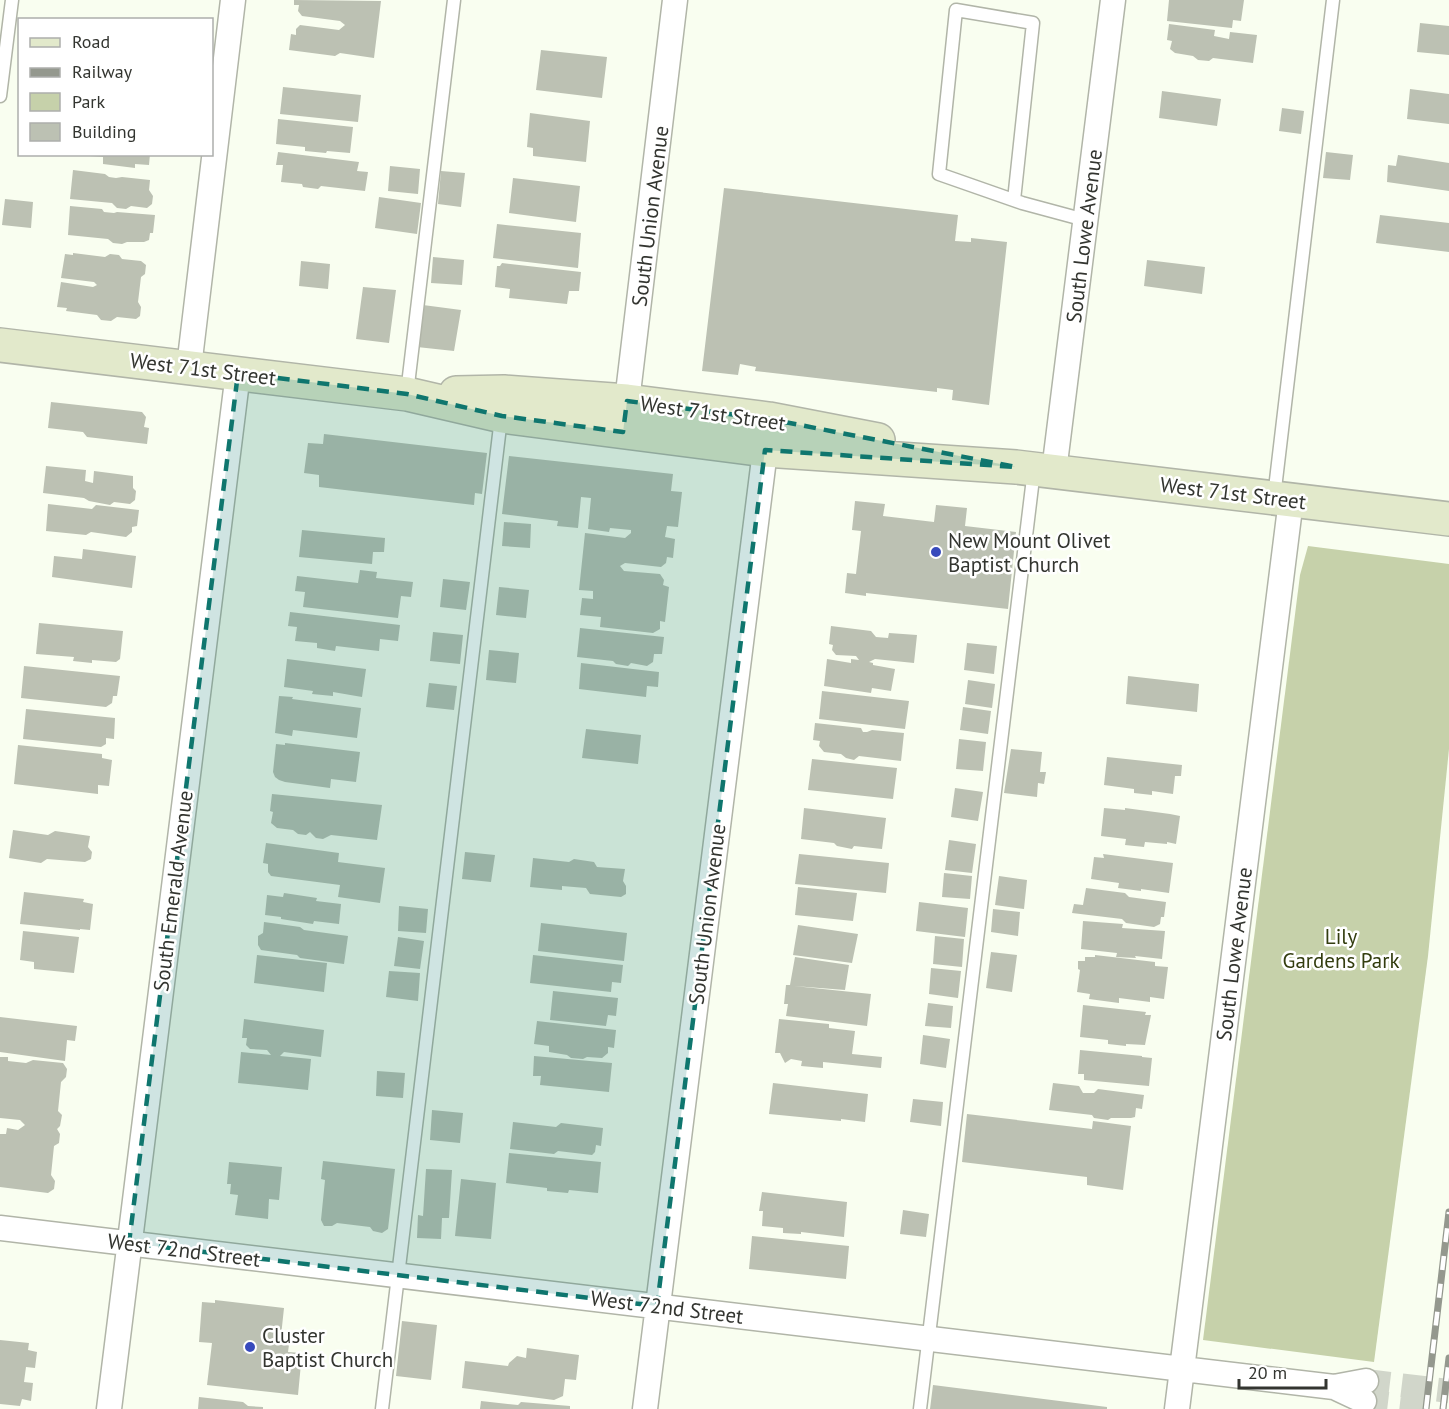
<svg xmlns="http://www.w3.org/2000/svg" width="1449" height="1409" viewBox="0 0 1449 1409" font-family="'PT Sans',sans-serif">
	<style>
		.green { fill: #c6d1aa }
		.building { fill: #bcc1b3 }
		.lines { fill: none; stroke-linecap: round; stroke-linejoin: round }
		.street-tunnel { stroke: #d1d6ca; stroke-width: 24; stroke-dasharray: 24 12; stroke-linecap: butt }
		.lane-casing { stroke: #b1b5a8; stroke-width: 15 }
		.street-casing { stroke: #b1b5a8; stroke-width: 27 }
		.secondary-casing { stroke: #b1b5a8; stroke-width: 36 }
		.lane { stroke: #fff; stroke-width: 12 }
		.street { stroke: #fff; stroke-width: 24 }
		.secondary { stroke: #e2e9cb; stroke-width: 33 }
		.rail-casing { stroke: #94988e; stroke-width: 7 }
		.rail { stroke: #fff; stroke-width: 4.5; stroke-dasharray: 14; stroke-linecap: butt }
		.marked { fill: #0f766e; fill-opacity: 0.2; stroke: #0f766e; stroke-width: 4.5; stroke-dasharray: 12 8; stroke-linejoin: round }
		.poi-dot { fill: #374abc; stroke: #fff; stroke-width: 2 }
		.labels { text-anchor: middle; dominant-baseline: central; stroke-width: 5; stroke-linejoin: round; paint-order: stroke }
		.street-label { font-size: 21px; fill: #333530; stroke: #fff }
		.poi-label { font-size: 21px; fill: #333530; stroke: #fff; text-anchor: start }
		.park-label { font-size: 21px; fill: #333d0f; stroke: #fff }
	</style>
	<rect width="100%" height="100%" fill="#f9fef0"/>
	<path class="green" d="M1308 546 1449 564V749L1428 956 1374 1362 1203 1340 1300 575Z"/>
	<path class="building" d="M294 0 381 1 374 58 340 53 335 56 289 50 291 34 296 35V29L300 25 339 30 345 25 340 21 302 16 298 11 299 5H294Z
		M1169 0H1244L1241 21 1233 20 1232 28 1167 21Z
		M1420 23 1449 26V55L1417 52Z
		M1169 24 1215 30 1214 36 1229 39 1230 32 1257 35 1253 63 1213 58 1209 61 1198 60 1193 56 1175 53 1170 49 1172 41 1167 40Z
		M541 50 607 57 602 98 536 90Z
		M283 87 361 95 358 122 280 114Z
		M1410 89 1449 94V124L1407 119Z
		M1162 91 1221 99 1217 126 1159 118Z
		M1282 108 1304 111 1301 134 1279 131Z
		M530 113 590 121 586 162 533 156V148L527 147Z
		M278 119 353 127 350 153 327 151 326 153 305 151V147L276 144Z
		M278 152 359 162 357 171 368 172 365 191 321 186 318 189 303 187 302 184 281 182 283 165H276Z
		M1326 152 1353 155 1350 180 1323 178Z
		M90 154H150L149 165 135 164V168L103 164V157L90 156Z
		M1398 155 1449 163V191L1387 182 1388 165 1396 166Z
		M390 166 420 169 418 194 388 191Z
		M73 170 105 174 109 177 116 178 122 177 150 180 149 190 153 196 152 204 147 208 131 206 126 209 117 208 112 203 70 199Z
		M441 171 465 173 461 207 438 204Z
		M513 178 580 186 576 222 509 213Z
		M724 188 958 215 955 241 971 242V238L1007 242 989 405 952 400 953 390 937 388V392L755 371 756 367 740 364 738 375 702 371Z
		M379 197 421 203 417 234 375 228Z
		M5 199 33 202 31 228 2 225Z
		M70 206 102 209 104 212 114 213 117 212 155 215 153 233H150L149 240 144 242H127L122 244 113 243 108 239 68 235Z
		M1380 215 1449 223V252L1376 243Z
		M497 224 581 233 578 268 493 258Z
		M73 253 105 257 110 254 119 255 122 259 141 261 146 265 145 274 141 277 138 302 141 307 140 316 136 319 117 317 111 321 101 320 97 315 66 311 67 308 57 307 61 282 93 287 97 285 94 282 61 278 65 254 73 255Z
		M433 257 464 260 462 285 431 283Z
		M1147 260 1205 267 1202 294 1144 286Z
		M301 261 330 264 328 289 299 286Z
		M502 263 581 272 579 291H569L567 304 509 298 510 289 495 287 497 266H500Z
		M363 287 396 290 389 343 356 339Z
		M423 305 461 310 454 351 417 347Z
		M51 402 142 412 146 417 144 427 149 428 147 444 87 437 83 432 48 428Z
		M324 434 487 453 482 494 475 493 474 505 319 487V475L304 473 308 443 323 444Z
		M509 456 673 474 671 491 682 492 678 527 667 526 665 537 675 539 673 558 667 557 666 563 661 567 625 563 620 566 624 571 660 574 664 580 663 585 669 587 665 622 660 621V629L653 633 600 627 601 617 580 615 582 598 593 599V591L579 590 585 533 625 538 631 533V530L610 528 609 532 588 529 591 498 581 497 578 528 557 526 558 521 502 514Z
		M46 466 86 470 85 481 93 483 94 471 133 476V488L136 491 135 500 130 504 114 502 110 505 89 501 84 498 43 493Z
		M855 501 885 504 883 516 934 522 936 505 967 508 965 526 1016 532 1008 609 866 593V596L845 593 847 573 856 574 861 531 852 530Z
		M48 504 92 509 96 505 139 510 137 526 132 527V532L126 537 91 532 86 535 46 531Z
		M504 522 531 524 530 548 502 546Z
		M302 530 385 538 384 552H373L372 564 299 557Z
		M83 549 136 556 132 588 52 577 54 556 82 559Z
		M360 570 377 572 376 578 413 582 411 597 401 596 398 618 303 607 305 592 295 591 297 576 358 583Z
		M443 579 470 582 466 610 440 607Z
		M499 587 529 590 526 618 496 615Z
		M290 612 400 625 398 641 380 639 379 651 336 646 335 651 317 648V643L295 641 297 627 288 626Z
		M39 623 123 631 120 659 116 662 92 660V663L73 661 74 657 36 654Z
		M831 626 871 631 876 637 888 638 889 633 917 635 914 663 875 659 869 662 873 663V665L895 669 891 691 872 688 871 693 824 686 827 659 851 663V659L859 660 856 656 836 655 832 650 833 645 829 644Z
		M580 628 664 637 662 654H654L653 662 647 666 631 663 628 666 616 664 613 661 577 657Z
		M433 632 463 635 460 664 430 661Z
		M967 643 997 646 994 674 964 670Z
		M489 650 519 653 516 683 486 680Z
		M287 659 366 669 362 697 333 692V696L312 694 313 691 284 687Z
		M581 663 659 672 658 687 647 686 646 697 579 689Z
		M24 666 120 676 117 696H113L112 703 106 707 21 698Z
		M1128 676 1199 684 1197 712 1126 704Z
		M968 680 995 684 992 708 965 704Z
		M429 683 457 686 454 710 426 707Z
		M822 691 909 701 905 729 819 719Z
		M279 696 293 697 292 699 361 708 357 738 293 730 292 736 275 733Z
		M963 707 991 711 988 734 960 730Z
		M26 709 115 718 114 739 106 738V744L101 747 23 739Z
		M815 723 861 728 863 732H867L872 730 904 733 901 761 859 756 854 760 846 758 841 754 824 752 819 746 820 741 813 740Z
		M586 729 641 735 638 764 582 758Z
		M959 739 986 742 983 771 956 769Z
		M285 743 360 752 356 782 331 779 330 788 285 782 279 780 275 777 273 772 276 744 285 745Z
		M18 745 102 754V758L112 760 109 786 98 785V794L14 784Z
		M1011 749 1042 752 1040 772H1046L1044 784 1038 783 1037 797 1004 793Z
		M1107 757 1182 765 1181 776H1175L1173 794 1152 791V795L1134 793V789L1104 785Z
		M812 759 897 768 893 799 808 790Z
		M955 788 983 792 978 821 951 817Z
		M272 794 382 805 377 840 331 835 323 839 316 838 310 832 306 835 298 834 293 830 277 828 271 823 273 812 270 811Z
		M804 808 886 818 882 849 854 846 852 849 837 846 834 843 801 839Z
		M1104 808 1125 810V808L1170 814 1180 816 1176 844 1167 842V844L1145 842 1144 847 1125 845 1126 839 1101 836Z
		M13 830 48 835 55 831 90 836 88 847 92 852 91 859 85 862 47 859 41 863 9 858Z
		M949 840 976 844 972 873 945 870Z
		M266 843 339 853 338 862 385 868 380 903 338 897 340 885 271 876 268 872V864L263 863Z
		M465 852 495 855 491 882 462 879Z
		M799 854 889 863 886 893 795 884Z
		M1103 854 1173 863 1169 893 1141 889V891L1118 888 1119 883 1091 879 1094 857 1104 858Z
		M533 858 569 862 574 859 594 862 597 867 625 869 623 881 626 886V894L621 897 590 894 586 888 562 886V890L530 887Z
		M944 873 972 876 970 899 942 897Z
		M999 876 1027 880 1024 909 995 905Z
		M798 887 857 893 853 921 795 915Z
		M1086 888 1125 893 1129 897 1166 902 1164 917H1161L1160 924 1154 927 1126 923 1122 919 1072 913 1074 904 1083 905Z
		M24 892 84 899 83 902 93 904 90 930 80 929V930L20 924Z
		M284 893 317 898 316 901 341 904 339 924 314 921 313 924 281 919V917L265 915 267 895 283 897Z
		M919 902 968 908 965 937 916 931Z
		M399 906 428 909 426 933 398 931Z
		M993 909 1020 912 1018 936 991 932Z
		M1083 921 1123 924 1122 928 1165 931 1162 959 1135 956 1136 958 1116 957 1117 953 1081 949Z
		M264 922 300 927 304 930 348 936 344 964 300 958 297 955 261 950 258 945V936L263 933Z
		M541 923 627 933 624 961 538 951Z
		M798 925 858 934 852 963 793 955Z
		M23 931 79 937 74 973 34 969V962L20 960Z
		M935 936 964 939 962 967 933 964Z
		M398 937 424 941 420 969 394 966Z
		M991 952 1017 955 1012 992 986 988Z
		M257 955 327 963 324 992 254 983Z
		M533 955 623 965 621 983 612 982 611 992 530 983Z
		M1095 955 1155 962V966L1168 967 1164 999 1150 997V1002L1119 998V1003L1089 999 1090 994 1077 992 1080 970 1078 969V961H1085V957H1095Z
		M795 957 849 965 845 990 794 986 871 994 867 1026 786 1016 788 1004H784L786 985H790Z
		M931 968 961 971 958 998 929 994Z
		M389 971 420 973 418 1001 386 997Z
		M553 991 618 998 616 1016 608 1015 606 1026 550 1020Z
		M928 1003 953 1006 951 1028 925 1026Z
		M1083 1005 1146 1012 1145 1015H1151L1145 1045 1126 1044V1046L1108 1044V1040L1080 1037Z
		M0 1017 77 1026 75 1041 67 1040 65 1061 0 1052Z
		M244 1019 324 1030 321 1057 284 1052 280 1056 311 1059 308 1090 238 1083 241 1052 271 1055 267 1050 250 1049 246 1045 247 1038H242Z
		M779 1019 829 1024V1028L855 1031 852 1054 882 1057 881 1068 823 1062V1068L801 1066 802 1061 791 1059 785 1063 780 1053H775Z
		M537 1021 616 1030 614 1048 608 1047V1053L602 1058 587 1057 583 1059 571 1058 567 1055 549 1052V1046L534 1044Z
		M923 1035 950 1039 946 1068 920 1064Z
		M1080 1050 1142 1056V1057L1152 1058 1149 1086 1084 1080V1074H1078Z
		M534 1056 612 1063 609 1092 540 1085 541 1076H533Z
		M0 1057H8V1061L26 1063 33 1060 63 1063 67 1069 66 1077 61 1082 58 1111 62 1115 60 1126 57 1129 60 1134 59 1143 54 1146 51 1175 55 1181 54 1189 48 1193 0 1187V1134H6L7 1128 18 1130 25 1125 20 1120 0 1118Z
		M377 1071 405 1073 403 1098 376 1096Z
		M773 1083 868 1094 865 1122 841 1119V1121L769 1114Z
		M1053 1083 1079 1086 1083 1093H1094L1098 1089 1144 1095 1142 1109 1136 1108 1135 1117 1131 1118H1111L1108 1120 1094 1118 1092 1115 1049 1110Z
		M913 1099 943 1102 941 1126 910 1122Z
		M432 1110 463 1113 460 1143 430 1140Z
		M967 1114 1092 1129 1093 1121 1131 1126 1123 1190 1087 1185V1177L962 1162Z
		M513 1122 556 1127 561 1123 603 1128 601 1146 596 1145 595 1152 592 1155 558 1151 554 1154 510 1149Z
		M509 1153 601 1162 598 1193 569 1190 568 1193 547 1191V1188L506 1183Z
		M323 1161 395 1169 388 1229 382 1233 373 1231 370 1227 337 1223 332 1226H324L321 1220 325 1180 321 1179Z
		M229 1162 282 1167 279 1200 269 1199 268 1219 235 1215 238 1195 230 1194 231 1184H227Z
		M426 1169 452 1170 449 1218H442L441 1239 417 1238 418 1215 423 1216Z
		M461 1179 496 1183 491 1239 455 1236Z
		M762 1192 847 1202 844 1237 801 1232V1234L783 1233V1228L762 1226 763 1211H759Z
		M903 1210 929 1214 926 1237 900 1234Z
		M752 1236 849 1246 846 1279 749 1269Z
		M215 1300 284 1308 281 1336 290 1337 288 1352 302 1353 298 1395 207 1385 212 1343 199 1342 202 1302 215 1303Z
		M402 1321 437 1325 431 1380 396 1376Z
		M0 1340 29 1343 28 1350 37 1352 35 1368 26 1367 24 1382 33 1383 31 1401 22 1399 20 1406 0 1404Z
		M527 1348 579 1355 576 1380 565 1379 563 1396 554 1400 462 1388 465 1361 508 1366 509 1363 517 1356 526 1358Z
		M933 1385 1107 1407V1409H930Z
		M199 1397 243 1402 248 1406 263 1407V1409H198Z
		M481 1401 518 1405 521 1402 570 1406V1409H480Z"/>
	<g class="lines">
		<path class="street-tunnel" d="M1366 1381 1449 1391
			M1364 1401 1431 1409"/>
		<g class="lane-casing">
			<path id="lane" d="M0 96 12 0
				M1014 200 1033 23 956 10 939 174 1022 203 1085 220
				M407 393 454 0
				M1274 497 1333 0
				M382 1409 501 418
				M920 1409 1034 470"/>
		</g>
		<g class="street-casing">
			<path id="street" d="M189 367 233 0
				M625 418 675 0
				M1054 471 1113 0
				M0 1228 1334 1387 1366 1381
				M1334 1387 1364 1401
				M109 1409 238 373
				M645 1409 767 435
				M1177 1409 1291 500"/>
		</g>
		<g class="secondary-casing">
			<path id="secondary" d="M0 345 407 394 502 416 765 450 1016 467 1449 519
				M456 393 504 392 627 401 769 419 878 440"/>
		</g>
		<use href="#lane" class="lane"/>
		<use href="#street" class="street"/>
		<use href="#secondary" class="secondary"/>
		<g class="rail-casing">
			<path id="rail" d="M1426 1409 1449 1212
				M1443 1409 1449 1358"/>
		</g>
		<use href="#rail" class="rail"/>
	</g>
	<path class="marked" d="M238 373 407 394 502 416 623 432 627 401 769 419 1016 467 765 450 657 1306 129 1243Z"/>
	<g class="poi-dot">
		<circle cx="936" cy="552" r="6"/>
		<circle cx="250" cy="1347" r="6"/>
	</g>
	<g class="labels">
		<g class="street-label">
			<text transform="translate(650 216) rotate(-83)">South Union Avenue</text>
			<text transform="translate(1084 236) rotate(-83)">South Lowe Avenue</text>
			<text transform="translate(203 369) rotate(7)">West 71st Street</text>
			<text transform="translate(713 413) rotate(8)">West 71st Street</text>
			<text transform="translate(1233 493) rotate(7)">West 71st Street</text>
			<text transform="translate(173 891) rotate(-83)">South Emerald Avenue</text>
			<text transform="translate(707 914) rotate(-83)">South Union Avenue</text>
			<text transform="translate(1234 954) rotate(-83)">South Lowe Avenue</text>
			<text transform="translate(184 1250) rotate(7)">West 72nd Street</text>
			<text transform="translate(667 1307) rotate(7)">West 72nd Street</text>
		</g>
		<g class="poi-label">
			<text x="948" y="540">New Mount Olivet<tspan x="948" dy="24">Baptist Church</tspan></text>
			<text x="262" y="1335">Cluster<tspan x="262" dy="24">Baptist Church</tspan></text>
		</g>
		<g class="park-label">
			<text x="1341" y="936">Lily<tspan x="1341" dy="24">Gardens Park</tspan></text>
		</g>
	</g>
	<rect x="18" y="18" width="195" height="138" fill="#ffffff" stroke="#adaeac" stroke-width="1.5"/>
	<rect x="30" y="38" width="30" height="9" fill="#e2e9cb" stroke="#adaeac" stroke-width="1.5"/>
	<text x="72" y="48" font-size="18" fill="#333530">Road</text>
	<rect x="30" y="68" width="30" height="9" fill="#94988e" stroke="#adaeac" stroke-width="1.5"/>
	<text x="72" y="78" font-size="18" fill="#333530">Railway</text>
	<rect x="30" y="93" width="30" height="18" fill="#c6d1aa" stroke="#adaeac" stroke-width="1.5"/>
	<text x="72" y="108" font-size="18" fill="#333530">Park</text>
	<rect x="30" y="123" width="30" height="18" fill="#bcc1b3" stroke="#adaeac" stroke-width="1.5"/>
	<text x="72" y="138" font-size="18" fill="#333530">Building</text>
	<path d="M1239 1379v9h87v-9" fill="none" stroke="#333530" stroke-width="3"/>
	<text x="1248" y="1379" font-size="18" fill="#333530" stroke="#ffffff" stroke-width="4.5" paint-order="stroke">20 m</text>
</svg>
